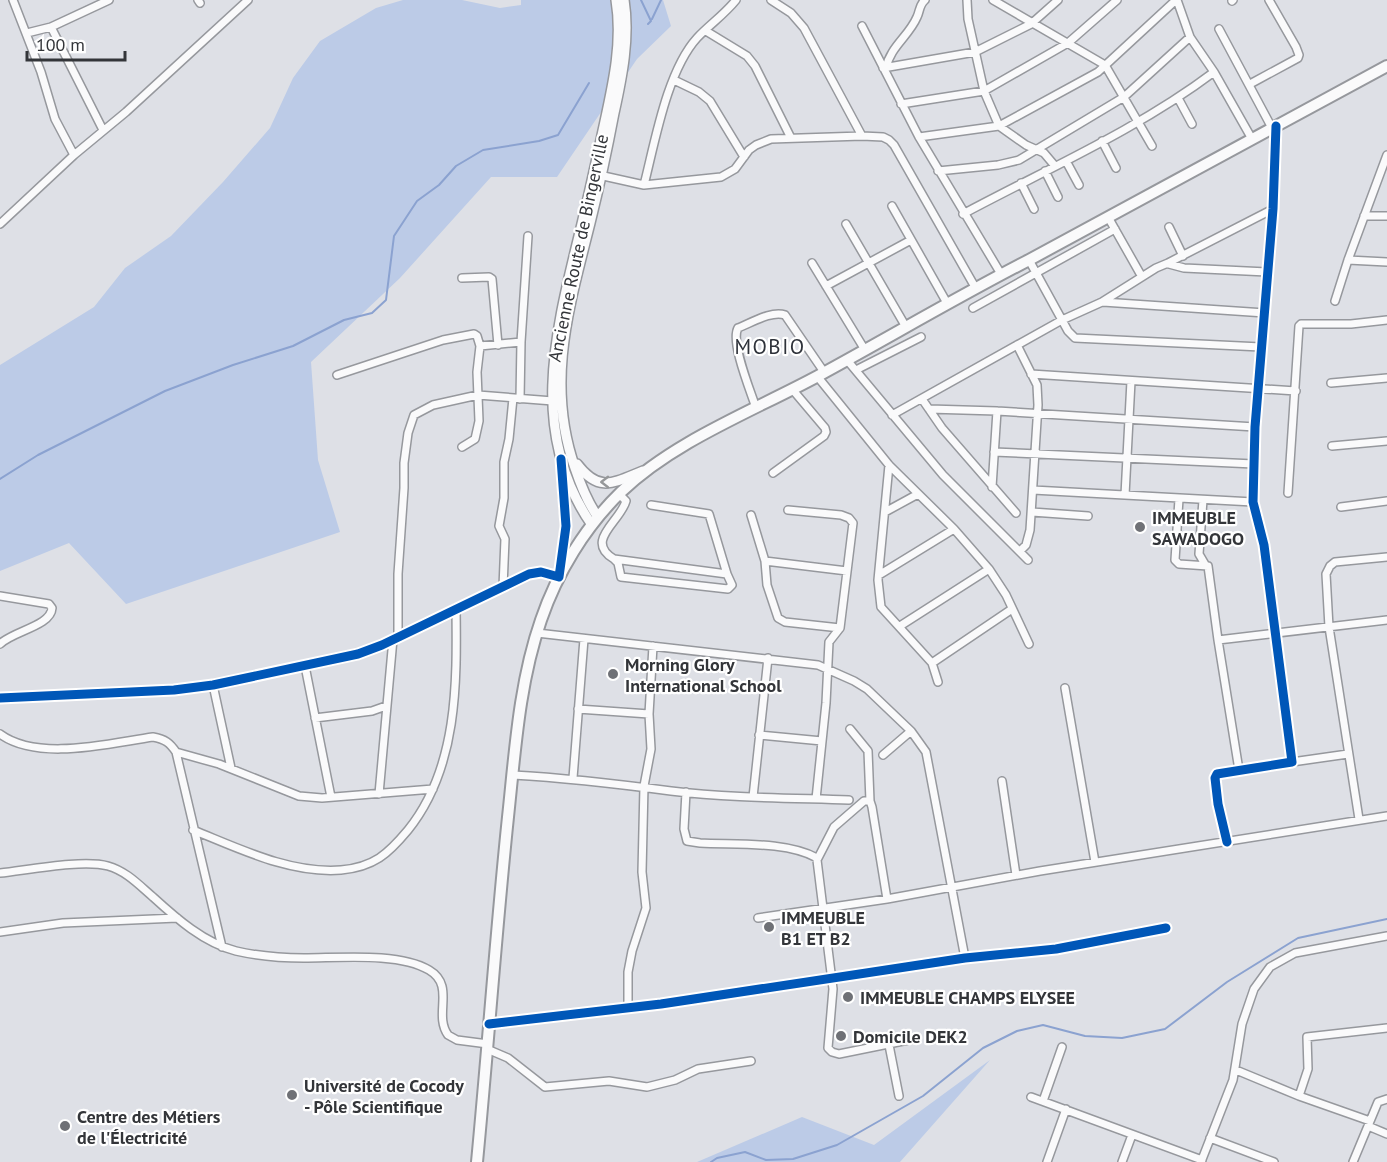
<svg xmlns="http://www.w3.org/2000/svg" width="1387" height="1162" viewBox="0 0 1387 1162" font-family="'PT Sans',sans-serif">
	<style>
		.green { fill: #bccbe7 }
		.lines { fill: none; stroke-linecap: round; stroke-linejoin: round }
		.stream { stroke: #8ba2d0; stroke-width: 2 }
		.minor-casing { stroke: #96989d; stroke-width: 10 }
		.tertiary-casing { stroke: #96989d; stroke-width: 12 }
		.secondary-casing { stroke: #96989d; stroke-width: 14 }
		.minor { stroke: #fafafb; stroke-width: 7 }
		.tertiary { stroke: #fafafb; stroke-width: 9 }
		.secondary { stroke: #fafafb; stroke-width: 10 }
		.cycleway-casing { stroke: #fff; stroke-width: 13 }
		.cycleway { stroke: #0057b8; stroke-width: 9 }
		.oneway { stroke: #96989a }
		.poi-dot { fill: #6f7176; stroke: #fff; stroke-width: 2 }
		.labels { text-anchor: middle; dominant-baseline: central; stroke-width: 4.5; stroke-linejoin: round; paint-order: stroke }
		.street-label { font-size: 18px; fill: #333539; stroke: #fff }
		.poi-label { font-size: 18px; font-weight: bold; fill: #333539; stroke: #fff; text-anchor: start }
		.quarter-label { font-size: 21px; letter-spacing: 1.5px; fill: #2e323a; stroke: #fff }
	</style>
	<rect width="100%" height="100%" fill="#dee0e6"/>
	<path class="green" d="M403 0H462L500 8 521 5V0H663L671 26 637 59 557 177H491L400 278 311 362 318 460 340 532 126 604 69 543 0 571V365L94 307 125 268 171 236 223 182 270 128 293 78 320 41 376 8Z
		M990 1060 900 1162H697L802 1117 874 1145Z"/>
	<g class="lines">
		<path class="stream" d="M641 0 651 21 648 24
			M652 19 661 0
			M0 479 38 455 165 391 233 365 293 346 344 320 372 313 386 300 394 236 417 201 439 185 456 166 483 150 539 141 558 135 589 83
			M711 1162 717 1158 745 1152 766 1160 793 1159 837 1145 923 1096 983 1048 1017 1031 1043 1025 1085 1036 1122 1038 1165 1029 1227 982 1298 938 1387 919"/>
		<g class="minor-casing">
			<path id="minor" d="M13 0 41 72 55 119 74 155
				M198 0 200 3
				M771 0 791 13 804 28 862 136
				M967 0 968 19 984 91 999 126 1026 145 1044 153 1055 166
				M993 0 1105 65 1152 146
				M1177 0 1190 37 1214 72 1252 139
				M1232 1 1233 0
				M862 26 919 137 1001 274
				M51 27 103 130
				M1219 29 1272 128
				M706 31 747 56 755 66 791 138
				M27 33 51 27 109 0
				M883 68 975 52 1031 24 1058 0
				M886 68C890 47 909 36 917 17 920 11 919 5 925 0
				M674 80 699 92 710 101 744 157
				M1250 84 1298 58 1299 55 1296 47 1269 0
				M1178 98 1192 124
				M901 104 984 91 1068 43 1117 0
				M919 137 999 126 1098 72 1176 0
				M1102 141 1116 168
				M1066 161 1079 185
				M938 171 998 165 1019 160 1124 97 1190 37
				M1045 171 1058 197
				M599 175 644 185 721 177 735 169 749 150 756 145 771 139 862 136 883 137 889 140 894 145 975 287
				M1021 183 1034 209
				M644 185C655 142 667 71 697 38 709 25 724 15 736 0
				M892 206 947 303
				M963 214C1047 169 1137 130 1214 72
				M1364 216H1387
				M1108 217 1142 277
				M0 224 74 155 126 112 248 0
				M846 224 906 327
				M1169 227 1183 256
				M1029 260 1068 331 1075 338 1261 347
				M1348 260 1387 262
				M812 263 865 350
				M1169 264 1184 268 1267 272
				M462 278 489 277 492 279 498 345
				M826 286 911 240
				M1335 301 1348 260 1387 155
				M1103 302 1265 313
				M973 308 1115 229
				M1017 345 1037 385 1038 405 1030 530 1026 545 1020 551
				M480 346 521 342
				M847 360 943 475 1028 560
				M856 370 921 337
				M1031 374 1296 391
				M337 375 443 340 474 334 477 336 480 346 477 372 479 421 475 439 462 447
				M817 376 889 465 954 529 989 569 1006 595 1029 644
				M1331 383 1387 378
				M520 399 521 342 528 236
				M922 399 942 428 1016 513
				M756 408C751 392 730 342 738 328 751 323 772 310 785 315L824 372
				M929 409 997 411 1255 427
				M892 415 1062 320 1102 302 1156 268 1168 263 1273 209
				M1332 446 1387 441
				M994 452 1254 464
				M889 465 878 580 881 607 932 663 938 682
				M773 473 824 436 826 432 825 428 792 389
				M992 487 997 411
				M1033 490 1253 502
				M1288 493 1299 326 1301 324H1351L1387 320
				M619 494 626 501C620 522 584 541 614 559L727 574 709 514 651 505
				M1125 495 1131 381
				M1179 499 1175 560 1179 564 1208 566 1218 640
				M1203 500 1199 554 1206 566
				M1341 507 1387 501
				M788 510 841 515 849 518 853 523 840 628 829 642 826 703 816 799
				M885 512 918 494
				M1032 512 1088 516
				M751 515 765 561 767 585 778 618 785 622 840 628
				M614 559 618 563 621 577 728 589 732 585 727 574
				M765 561 847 571
				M879 575 954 529
				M503 587 505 539 499 526 504 498V462L509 439 513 398
				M0 596 49 604 52 608C51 626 13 631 0 644
				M900 626 989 569
				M537 633 818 665 854 681 867 689 911 731 926 752 965 958
				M398 637V574L404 488V463L408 433 414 415 433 405 478 395 553 401
				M932 663 1012 609
				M305 666 331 797
				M213 685 231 768
				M1065 688 1095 862
				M0 698 174 690 213 685 358 654 382 645 529 574 541 572 559 577
				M578 709 649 714
				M315 718 372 711 386 706
				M850 729 868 751 870 801
				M0 734C38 762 110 743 153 737 165 739 170 743 176 752L222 947
				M759 735 822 741
				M176 752 219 764 299 796 322 798 433 789
				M883 755 911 731
				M1292 762 1348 754
				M1239 770 1218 640 1387 620
				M513 775C566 778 618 784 671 791 730 798 790 798 849 800
				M573 778 584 639
				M1002 781 1016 875
				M686 792 684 829 687 841 700 843C735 845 787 841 817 858
				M379 794 393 639
				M753 797 768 658
				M1359 819 1329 627 1326 574 1330 566 1335 562 1387 557
				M193 830C238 848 290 874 341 870 374 867 388 854 408 830 458 768 457 683 456 608
				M1227 842 1218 804 1215 778 1217 774 1292 762 1264 545 1253 502 1255 427 1273 209 1276 126
				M0 873C28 870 83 859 108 866 126 871 139 885 153 897 176 918 204 943 236 951 258 956 281 958 304 958 339 958 399 952 429 970 456 986 433 1014 448 1035L457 1040 488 1044
				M887 899 872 807 870 801H864L834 827 817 860 833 989 828 1048 832 1052 839 1054 913 1039
				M758 918 887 899 1040 871 1387 816
				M0 932 63 923 177 918
				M628 1009V972L632 951 646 908 642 872 644 786 651 749 649 714 653 646
				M489 1024 661 1004 965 958 1056 949 1166 928
				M889 1045 899 1096
				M487 1049 508 1058 545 1087 609 1081 647 1087 675 1080 698 1069 751 1061
				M1236 1070 1299 1096 1370 1121
				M1299 1096 1308 1069 1307 1037 1387 1028
				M1031 1097 1202 1160
				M1043 1101 1062 1047
				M1368 1126 1387 1134
				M1210 1138 1274 1162
				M1047 1162 1066 1109
				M1122 1162 1132 1135
				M1201 1162 1233 1080 1242 1024 1254 989 1270 967 1295 953 1387 936
				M1353 1162 1378 1102 1387 1099"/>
		</g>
		<g class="tertiary-casing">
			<path id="tertiary" d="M577 464C599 493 613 483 643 471
				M598 517C587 502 581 486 575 468 545 383 569 307 590 223 599 187 607 150 614 113 622 77 630 37 624 0
				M592 525C529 435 555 334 579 236 588 200 596 163 604 126 613 85 623 42 616 0
				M560 573 566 526 562 473"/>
		</g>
		<g class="secondary-casing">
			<path id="secondary" d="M477 1162C488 1047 496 932 508 817 515 752 519 683 541 620 557 573 585 527 621 492 674 441 753 411 818 376 888 338 957 297 1029 260L1387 66"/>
		</g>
		<use href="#minor" class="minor"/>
		<use href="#tertiary" class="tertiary"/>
		<use href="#secondary" class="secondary"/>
		<g class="cycleway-casing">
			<path id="cycleway" d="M0 698 174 690 213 685 358 654 382 645 529 574 541 572 559 577 566 526 561 459
				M1227 842 1218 804 1215 778 1217 774 1292 762 1264 545 1253 502 1255 427 1273 209 1276 126
				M489 1024 661 1004 965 958 1056 949 1166 928"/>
		</g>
		<use href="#cycleway" class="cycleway"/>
	</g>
	<defs><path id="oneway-chevron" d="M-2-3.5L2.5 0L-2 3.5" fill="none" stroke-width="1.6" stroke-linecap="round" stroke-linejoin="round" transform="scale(1.5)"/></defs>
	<use class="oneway" href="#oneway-chevron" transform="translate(605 482) rotate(-180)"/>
	<g class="poi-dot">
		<circle cx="1140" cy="527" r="6"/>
		<circle cx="613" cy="674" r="6"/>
		<circle cx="769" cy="927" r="6"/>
		<circle cx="848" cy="997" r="6"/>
		<circle cx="841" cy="1036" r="6"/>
		<circle cx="292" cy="1095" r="6"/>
		<circle cx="65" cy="1126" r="6"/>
	</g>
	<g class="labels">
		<g class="street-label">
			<text transform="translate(578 248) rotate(-78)">Ancienne Route de Bingerville</text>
		</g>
		<g class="poi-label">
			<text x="1152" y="517">IMMEUBLE<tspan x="1152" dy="21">SAWADOGO</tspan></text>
			<text x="625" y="664">Morning Glory<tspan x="625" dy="21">International School</tspan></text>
			<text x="781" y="917">IMMEUBLE<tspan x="781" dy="21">B1 ET B2</tspan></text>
			<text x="860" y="997">IMMEUBLE CHAMPS ELYSEE</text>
			<text x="853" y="1036">Domicile DEK2</text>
			<text x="304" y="1085">Université de Cocody<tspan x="304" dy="21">- Pôle Scientifique</tspan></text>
			<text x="77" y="1116">Centre des Métiers<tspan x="77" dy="21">de l'Électricité</tspan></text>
		</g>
		<g class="quarter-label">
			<text x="770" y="346">MOBIO</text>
		</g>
	</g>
	<path d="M27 51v9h98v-9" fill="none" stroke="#333539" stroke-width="3"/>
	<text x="36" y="51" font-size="18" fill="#333539" stroke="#ffffff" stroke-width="4.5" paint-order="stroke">100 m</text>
</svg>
